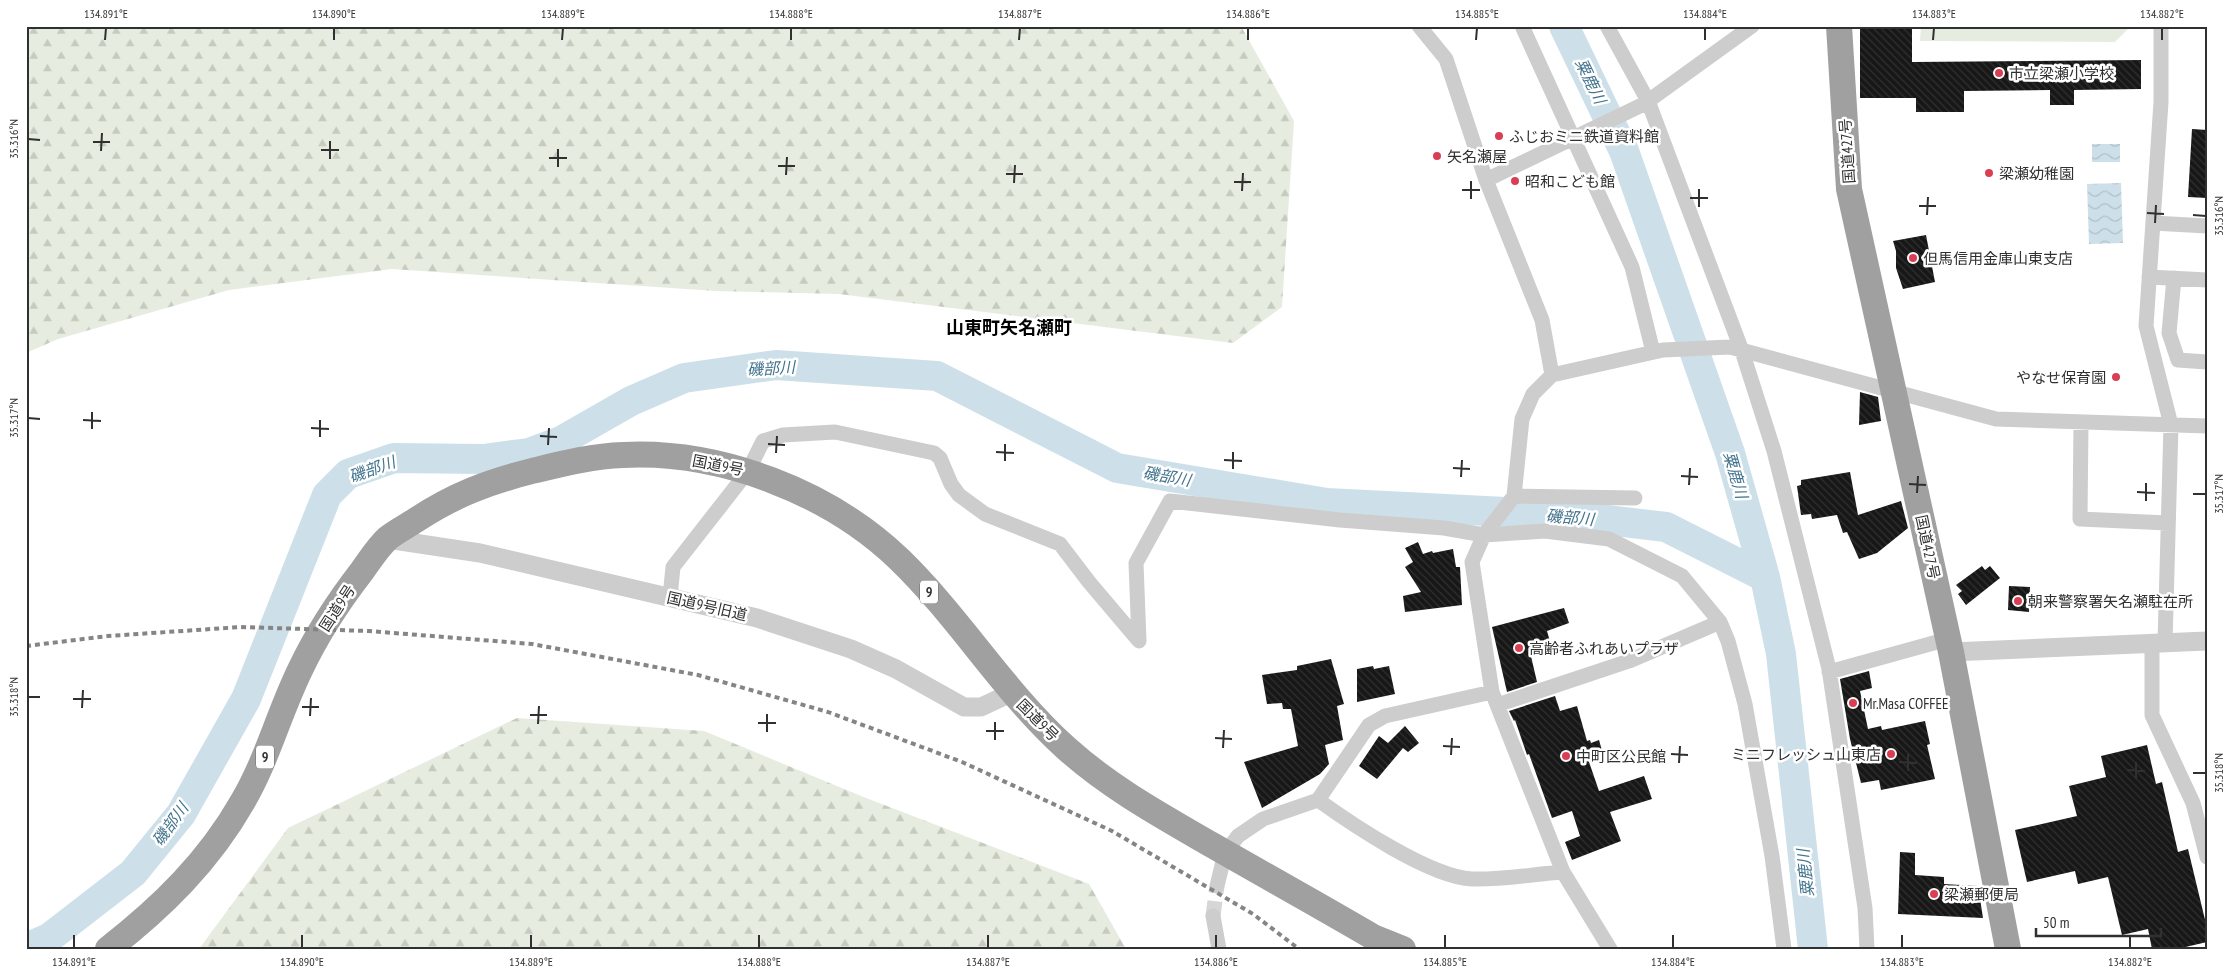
<svg xmlns="http://www.w3.org/2000/svg" width="2233" height="975" viewBox="0 0 2233 975" font-family="'PT Sans Narrow','Noto Sans JP',sans-serif">
	<style>
		.forest { fill: url(#forest-firs) }
		.pitch { fill: #e6ecdf }
		.water { fill: url(#water-waves) }
		.lines { fill: none; stroke-linecap: round; stroke-linejoin: round }
		.river { stroke: #cde0ea; stroke-width: 30 }
		.building { fill: url(#building-back-hatch) }
		.minor-tunnel { stroke: #d6d6d6; stroke-width: 15; stroke-dasharray: 15 8; stroke-linecap: butt }
		.minor { stroke: #cdcdcd; stroke-width: 15 }
		.tertiary { stroke: #cdcdcd; stroke-width: 19 }
		.trunk { stroke: #a0a0a0; stroke-width: 26 }
		.rail { stroke: #858585; stroke-width: 4; stroke-dasharray: 5 4; stroke-linecap: butt }
		.ticks { fill: none; stroke: #303030; stroke-width: 2 }
		.poi-dot { fill: #d93f52; stroke: #fff; stroke-width: 2 }
		.labels { text-anchor: middle; dominant-baseline: central; stroke-width: 5; stroke-linejoin: round; paint-order: stroke }
		.shield { fill: #fff; stroke: #6e6e6e; stroke-width: 1 }
		.shield-label { font-size: 14px; font-weight: bold; fill: #303030 }
		.poi-label { font-size: 15px; fill: #303030; stroke: #fff; text-anchor: start }
		.street-label { font-size: 15px; fill: #303030; stroke: #fff }
		.water-label { font-size: 16px; font-style: italic; fill: #43748d; stroke: #fff }
		.quarter-label { font-size: 18px; font-weight: bold; fill: #000; stroke: #fff }
		.neatline { fill: none; stroke: #303030; stroke-width: 2 }
		.ticks-label { font-size: 12px; text-anchor: middle; fill: #303030 }
	</style>
	<defs>
		<pattern id="forest-firs" width="22" height="20" patternUnits="userSpaceOnUse" patternTransform="scale(1.25)"><rect width="22" height="20" fill="#e6ecdf"/><path d="M5 1l3.5 6h-7zM16 11l3.5 6h-7z" fill="#c6cbc0"/></pattern>
		<pattern id="water-waves" width="16" height="10" patternUnits="userSpaceOnUse" patternTransform="scale(1.25)"><rect width="16" height="10" fill="#cde0ea"/><path d="M0 5q4-4 8 0t8 0" fill="none" stroke="#b0c0c9"/></pattern>
		<pattern id="building-back-hatch" width="6" height="6" patternUnits="userSpaceOnUse" patternTransform="scale(1.25)"><rect width="6" height="6" fill="#171717"/><path d="M-1 5l2 2M0 0l6 6M5-1l2 2" fill="none" stroke="#303030"/></pattern>
	</defs>
	<rect width="100%" height="100%" fill="#fff"/>
	<path class="forest" d="M26 26H1241L1294 121 1282 307 1233 343 839 294 716 291 392 269 229 290 58 339 26 353Z
		M517 718 704 731 861 796 1089 884 1126 949H199L288 828Z"/>
	<path class="pitch" d="M1921 26H2131L2115 42 1920 41Z"/>
	<path class="water" d="M2092 144H2120V162H2092Z
		M2121 183 2123 243 2089 244 2087 184Z"/>
	<g class="lines">
		<path class="river" d="M1564 26 1624 151 1730 453 1765 577 1781 654 1813 949
			M26 948 49 938 133 873 181 814 246 699 327 495 348 474 394 458 483 459 529 453 561 441 631 401 684 378 776 365 937 376 1117 468 1327 503 1565 515 1666 527 1765 577"/>
	</g>
	<path class="building" d="M1860 26H1912V62L2141 60V89L2074 90V105H2050V90L1964 91V112H1916V98H1860Z
		M2192 129 2207 130V198L2188 197Z
		M1926 235 1935 282 1903 289 1896 268V251L1893 241Z
		M1860 392 1878 397 1881 421 1859 425Z
		M1850 472 1858 515 1901 501 1908 528 1877 553 1859 559 1847 532 1843 533 1837 515 1812 519 1811 514 1801 515 1797 486 1801 485V480Z
		M1418 542 1423 554 1432 551 1433 553 1453 549 1456 567H1460L1462 605 1405 612 1403 596 1421 592 1405 567 1413 562 1405 548Z
		M1982 566 1985 570 1990 566 2000 578 1966 605 1958 594 1962 591 1956 585Z
		M2009 586 2030 587 2029 612 2008 610Z
		M1564 608 1569 623 1547 631 1551 645 1530 652 1537 682 1507 692 1492 627Z
		M1331 659 1344 704 1337 706 1343 740 1325 745 1329 764 1320 774 1262 808 1244 762 1298 746 1291 709H1283L1282 703 1267 704 1262 675 1297 670V666Z
		M1373 666 1374 669 1389 666 1395 694 1357 702V669Z
		M1869 671 1872 688 1860 691 1868 729 1881 726 1882 730 1925 721 1930 744 1927 745 1935 779 1881 790 1879 780 1861 783 1850 739 1840 679Z
		M1555 696 1560 711 1577 706 1587 741 1590 740 1591 743 1599 740 1603 754 1588 759 1599 791 1644 776 1652 799 1610 812 1621 841 1572 860 1565 842 1580 836 1572 811 1552 818 1529 754 1527 755 1515 720 1514 721 1509 711Z
		M1405 726 1419 743 1408 752 1403 748 1377 779 1359 766 1379 736 1388 743Z
		M2147 745 2156 784 2162 782 2178 852 2188 849 2207 928V942L2177 949H2152L2148 929 2122 935 2108 877 2078 884 2075 871 2027 882 2015 830 2077 816 2069 786 2106 777 2101 756Z
		M1900 852 1915 853V875L1944 877V884L1978 886 1983 918 1898 914Z"/>
	<g class="lines">
		<path class="minor-tunnel" d="M1213 916 1217 886"/>
		<path class="minor" d="M1419 26 1446 59 1486 180 1542 320 1552 375
			M1522 26 1632 267 1653 352
			M1607 26 1648 101 1742 351 1774 451 1829 669 1865 908 1867 949
			M2161 26V102L2146 326 2171 425 2165 643
			M1486 180 1644 104 1752 26
			M2153 223 2207 226
			M2149 277 2207 280
			M2174 278 2169 333 2178 360 2207 362
			M2081 423 2080 519 2168 523
			M1514 496 1635 498
			M670 597 673 567 748 471 763 441 783 435 835 432 934 453 940 458 951 484 959 495 985 514 1060 544 1089 582 1139 641 1136 563 1170 501 1340 520 1444 528 1484 535 1545 531 1609 539 1682 576 1720 622 1728 641 1745 704 1772 856 1784 949
			M2152 644V715L2193 803 2207 857
			M1829 672 1948 639
			M1497 705 1629 661 1720 622
			M1318 800C1353 825 1430 877 1472 879 1502 880 1534 874 1563 872
			M1217 886 1225 853 1238 836 1263 819 1318 800 1369 725 1385 716 1492 692
			M1213 916 1219 949
			M1610 949 1563 872 1492 692 1472 562 1484 535 1514 496 1522 419 1533 394 1552 375 1663 350 1730 347 1996 419 2207 426"/>
		<path class="tertiary" d="M387 539 480 553 757 618 851 649 896 669 964 707H981L1011 693
			M1951 652 2207 641"/>
		<path class="trunk" d="M1839 26 1849 189 1951 652 2008 949
			M108 949C162 907 209 861 243 801 267 760 279 713 300 670 317 634 338 602 362 571 370 560 378 547 388 538 397 531 407 526 416 520 454 495 488 482 532 471 561 464 592 456 623 455 720 450 829 492 899 559 960 618 1003 691 1066 748 1109 787 1162 816 1212 845 1266 876 1320 906 1373 937L1403 949"/>
		<path class="rail" d="M26 646 108 636 241 627 369 631 532 644 698 675 828 712 962 762 1112 831 1253 914 1299 949"/>
	</g>
	<path class="ticks" d="M105 40 106 28M334 40V28M562 40 563 28M791 40V28M1019 40 1020 28M1248 40V28M1476 40 1477 28M1705 40V28M1933 40 1934 28M2162 40V28M28 139 40 140M93 142H110M321 150H339M101 151 102 133M549 158H567M330 159V141M778 166H795M558 167V149M1006 174H1023M786 175 787 157M1234 182H1251M1014 183 1015 165M1462 190H1480M1242 191 1243 173M1690 198H1708M1471 199V181M1919 206H1936M1699 207V189M2147 213 2164 214M1927 215 1928 197M2193 215 2206 216M2155 223 2156 205M28 418 40 419M83 420 101 421M311 428 329 429M92 429V412M540 436 557 437M320 437V420M768 444 785 445M548 445 549 428M996 452 1014 453M776 453 777 436M1224 460 1242 461M1005 461V444M1453 468 1470 469M1233 469V452M1681 476 1698 477M1461 477 1462 460M1909 484 1926 485M1689 485 1690 468M2137 492 2155 493M1917 493 1918 476M2193 494H2206M2146 501V483M28 697H40M73 699H91M302 707H319M82 708 83 690M530 715H547M310 716 311 698M758 723H776M538 724 539 706M986 731H1004M767 732V714M1215 738 1232 739M995 740V722M1443 746 1460 747M1223 748 1224 730M1671 754 1688 755M1451 755 1452 738M1899 762 1917 763M1679 763 1680 746M2127 770 2145 771M1908 771V754M2193 773H2206M2136 779V762M74 948V935M302 948V935M531 948V935M759 948V935M988 948V935M1216 948V935M1445 948V935M1673 948V935M1902 948V935M2130 948V935"/>
	<g class="poi-dot">
		<circle cx="1999" cy="73" r="5"/>
		<circle cx="1499" cy="136" r="5"/>
		<circle cx="1437" cy="156" r="5"/>
		<circle cx="1989" cy="173" r="5"/>
		<circle cx="1515" cy="181" r="5"/>
		<circle cx="1913" cy="258" r="5"/>
		<circle cx="2116" cy="377" r="5"/>
		<circle cx="2018" cy="601" r="5"/>
		<circle cx="1519" cy="648" r="5"/>
		<circle cx="1853" cy="703" r="5"/>
		<circle cx="1891" cy="754" r="5"/>
		<circle cx="1566" cy="756" r="5"/>
		<circle cx="1934" cy="894" r="5"/>
	</g>
	<g class="labels">
		<g class="shield">
			<rect x="920" y="580.5" width="18" height="23" rx="4"/>
			<rect x="256" y="745.5" width="18" height="23" rx="4"/>
		</g>
		<g class="shield-label">
			<text x="929" y="592">9</text>
			<text x="265" y="757">9</text>
		</g>
		<g class="poi-label">
			<text x="2009" y="73">市立梁瀬小学校</text>
			<text x="1509" y="136">ふじおミニ鉄道資料館</text>
			<text x="1447" y="156">矢名瀬屋</text>
			<text x="1999" y="173">梁瀬幼稚園</text>
			<text x="1525" y="181">昭和こども館</text>
			<text x="1923" y="258">但馬信用金庫山東支店</text>
			<text x="2106" y="377" text-anchor="end">やなせ保育園</text>
			<text x="2028" y="601">朝来警察署矢名瀬駐在所</text>
			<text x="1529" y="648">高齢者ふれあいプラザ</text>
			<text x="1863" y="703">Mr.Masa COFFEE</text>
			<text x="1881" y="754" text-anchor="end">ミニフレッシュ山東店</text>
			<text x="1576" y="756">中町区公民館</text>
			<text x="1944" y="894">梁瀬郵便局</text>
		</g>
		<g class="street-label">
			<text transform="translate(1847 151) rotate(-94)">国道427号</text>
			<text transform="translate(718 465) rotate(11)">国道9号</text>
			<text transform="translate(1928 547) rotate(78)">国道427号</text>
			<text transform="translate(707 606) rotate(13)">国道9号旧道</text>
			<text transform="translate(337 608) rotate(-57)">国道9号</text>
			<text transform="translate(1038 720) rotate(45)">国道9号</text>
		</g>
		<g class="water-label">
			<text transform="translate(1591 81) rotate(64)">粟鹿川</text>
			<text transform="translate(771 368) rotate(-3)">磯部川</text>
			<text transform="translate(372 469) rotate(-20)">磯部川</text>
			<text transform="translate(1736 475) rotate(74)">粟鹿川</text>
			<text transform="translate(1167 476) rotate(10)">磯部川</text>
			<text transform="translate(1570 517) rotate(5)">磯部川</text>
			<text transform="translate(170 824) rotate(-54)">磯部川</text>
			<text transform="translate(1805 873) rotate(-96)">粟鹿川</text>
		</g>
		<g class="quarter-label">
			<text x="1009" y="327">山東町矢名瀬町</text>
		</g>
	</g>
	<rect width="2233" height="975" fill="none" stroke="#ffffff" stroke-width="55"/>
	<path d="M2036 928v8h125v-8" fill="none" stroke="#303030" stroke-width="2.5"/>
	<text x="2043" y="928" font-size="15" fill="#303030" stroke="#ffffff" stroke-width="4" paint-order="stroke">50 m</text>
	<rect x="28" y="28" width="2178" height="920" class="neatline"/>
	<g class="ticks-label">
		<text x="106" y="18">134.891°E</text>
		<text x="334" y="18">134.890°E</text>
		<text x="563" y="18">134.889°E</text>
		<text x="791" y="18">134.888°E</text>
		<text x="1020" y="18">134.887°E</text>
		<text x="1248" y="18">134.886°E</text>
		<text x="1477" y="18">134.885°E</text>
		<text x="1705" y="18">134.884°E</text>
		<text x="1934" y="18">134.883°E</text>
		<text x="2162" y="18">134.882°E</text>
		<text transform="translate(14 139) rotate(-90)" y="4">35.316°N</text>
		<text transform="translate(2219 216) rotate(-90)" y="4">35.316°N</text>
		<text transform="translate(14 418) rotate(-90)" y="4">35.317°N</text>
		<text transform="translate(2219 494) rotate(-90)" y="4">35.317°N</text>
		<text transform="translate(14 697) rotate(-90)" y="4">35.318°N</text>
		<text transform="translate(2219 773) rotate(-90)" y="4">35.318°N</text>
		<text x="74" y="966">134.891°E</text>
		<text x="302" y="966">134.890°E</text>
		<text x="531" y="966">134.889°E</text>
		<text x="759" y="966">134.888°E</text>
		<text x="988" y="966">134.887°E</text>
		<text x="1216" y="966">134.886°E</text>
		<text x="1445" y="966">134.885°E</text>
		<text x="1673" y="966">134.884°E</text>
		<text x="1902" y="966">134.883°E</text>
		<text x="2130" y="966">134.882°E</text>
	</g>
</svg>
